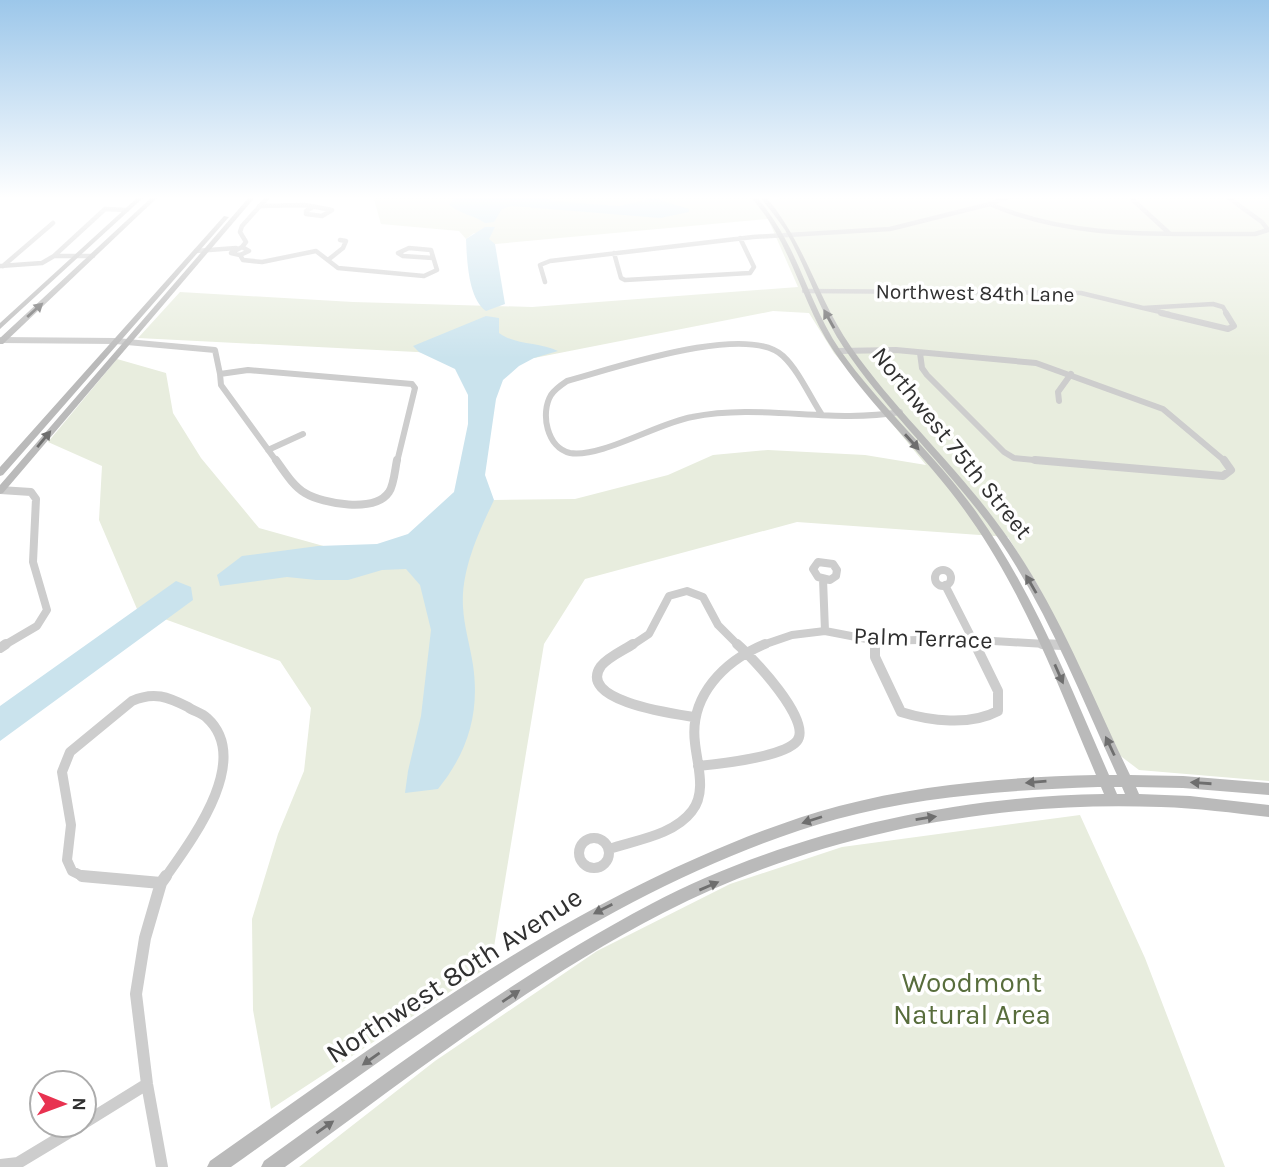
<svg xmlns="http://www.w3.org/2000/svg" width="1269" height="1167" viewBox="0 0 1269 1167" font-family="Karla,sans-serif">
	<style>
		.green { fill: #e8edde }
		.water { fill: #cae3ed }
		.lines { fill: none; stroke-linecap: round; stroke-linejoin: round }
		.street-far4 { stroke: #cdcdcd; stroke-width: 4.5 }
		.street-far3 { stroke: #cdcdcd; stroke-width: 6 }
		.street-far2 { stroke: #cdcdcd; stroke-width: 8 }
		.street-far1 { stroke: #cdcdcd; stroke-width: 10 }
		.street { stroke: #cdcdcd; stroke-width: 12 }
		.secondary { fill: #bababa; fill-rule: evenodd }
		.oneway { fill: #6e6e6e }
		.labels { text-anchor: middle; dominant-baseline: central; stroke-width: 7; stroke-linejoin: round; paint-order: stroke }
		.far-street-label { font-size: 21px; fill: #303030; stroke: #fff }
		.street-label { font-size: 24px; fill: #303030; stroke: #fff }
		.near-street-label { font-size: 28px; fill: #303030; stroke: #fff }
		.near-park-label { font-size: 28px; fill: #586d3c; stroke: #fff }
	</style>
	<rect width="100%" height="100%" fill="#fff"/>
	<path class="green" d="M373 196H770L774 200 785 196H1269V781L1139 770 1118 754 1039 587 1008 537 797 522 585 579 544 644 491 965 271 1109 253 1010 252 919 278 834 304 771 311 708 280 661 137 609 99 520 102 466 48 442 117 359 166 373 173 413 201 458 259 528 406 569 494 500 575 499 668 475 713 455 768 450 865 455 926 465 834 353 809 313 773 311 534 358 138 338 180 292 353 302 532 307 798 287 768 219 495 244 474 233 466 239 459 231 381 224Z
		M1080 815 1145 958 1225 1167H299L435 1061 597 951 730 884 842 847Z"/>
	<path class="water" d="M456 196H541L553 201 619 206 654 198 689 209V212L660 218 512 206 502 209 494 222 485 223C473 215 461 214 449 205Z
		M485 227H495L489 239 495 244 505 304 486 311C468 298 467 260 466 239Z
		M486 316 499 318V333C515 345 539 342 558 351L534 358 519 366 503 380 496 399 485 475 494 500C479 532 461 569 463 607 464 626 470 646 473 665 480 712 468 752 438 789L405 793 408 771 421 716 431 630 420 585 406 569 382 570 348 580H316L287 577 220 586 217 575 242 556 318 546 377 544 408 534 454 492 468 424V395L455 369 419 352 413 346Z
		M176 581 191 587 193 600 0 741V706Z"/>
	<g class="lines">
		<path class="street-far4" d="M1133 200 1169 233
			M990 204C1074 241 1166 233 1255 234L1268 230 1262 222 1226 196
			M259 206 305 205 332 210 322 216 306 214V211L313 207
			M242 247 246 242 240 232 242 226 269 196
			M242 247 249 251 240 255 231 253Z
			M196 251 236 248
			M614 253 621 278 625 280 750 273 754 267 740 238
			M240 255 243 260 262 262 316 251 338 268 424 276 437 270 431 250 409 248 398 253 403 256 433 258
			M54 256H93
			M328 260 343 248 346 241 340 240
			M0 266 42 263 54 256 105 209 127 210
			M3 266 53 223
			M545 282 540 265 550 261 753 237 890 229 990 204 1011 196
			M804 291 1081 293 1143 308
			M1143 308 1169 314
			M1143 308 1213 304 1223 307 1227 314"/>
		<path class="street-far3" d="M1161 313 1228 329 1234 326 1226 313
			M0 340 116 341 215 350 220 374
			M838 351 896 350 1036 363 1163 409 1226 462
			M920 353 922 368 927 375 1004 452 1014 458 1055 462
			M220 374 221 385 277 462
			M220 374 248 370 412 384 415 388 397 462
			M1059 401 1058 392 1071 374
			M822 415C810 397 799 371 783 356 747 322 612 369 567 381 561 385 555 389 551 395 540 413 547 448 570 453 601 458 658 423 692 417 761 403 831 424 900 412
			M268 450 303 434"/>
		<path class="street-far2" d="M276 460C284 471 293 486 305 493 323 504 375 513 389 492 394 485 395 469 397 460
			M1035 460 1223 476 1231 470 1224 460
			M0 490 31 492 36 499 33 562 47 610 37 626 3 646
			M818 562 833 564 837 570 836 576 830 580 818 577 813 569Z
			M935 578a8 8 0 1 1 16 0a8 8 0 1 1-16 0Z
			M823 579 825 631
			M945 585 976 646
			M875 641V646
			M631 646 649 634 669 596 687 591 703 597 718 625 739 646
			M760 646 792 635 825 631 877 641 960 639 1062 645"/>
		<path class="street-far1" d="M633 644C624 650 608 657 601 666 576 701 675 714 694 717
			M875 644V657L901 712C930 721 970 726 998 711V691L975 644
			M1042 644 1062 645
			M0 648 6 644
			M698 766C719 764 784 757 797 741 813 721 752 657 737 644
			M579 853a15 15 0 1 1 30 0a15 15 0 1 1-30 0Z
			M609 849C636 840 674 835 692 811 707 792 697 764 695 743 689 696 724 661 765 644
			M100 878 82 876 72 871 67 860 71 825 62 772 70 752 132 701C154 691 168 697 188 707 193 711 202 713 207 718 253 760 191 841 165 878"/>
		<path class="street" d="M82 876 161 883
			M161 883 145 938 136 994 147 1084 162 1167
			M161 883 166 876
			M84 1123 147 1084
			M0 1165 18 1163 81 1125"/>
		<path class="secondary" d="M139 196H145L0 329V323Z
			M153 196H159L3 344H0V338Z
			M250 196H256L3 493 0 494V485Z
			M750 196H756C770 213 781 230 791 250 807 283 819 319 840 350 881 408 936 455 977 513 1034 593 1070 686 1109 775H1117C1080 694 1048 611 998 538 952 471 890 416 844 348 819 311 807 268 785 230 777 218 768 207 759 196H765C805 242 817 298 851 347 897 413 957 466 1003 531 1057 605 1090 692 1130 775L1183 776 1269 783V795L1183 788 1136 787 1139 794 1190 796 1269 805V817C1233 813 1197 808 1161 807 992 800 814 835 663 913 528 983 407 1079 285 1167H261L264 1161C390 1071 514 976 651 904 786 833 952 796 1104 794L1101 787H1098C1011 790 921 796 837 819 614 882 418 1035 231 1167H207L210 1161C367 1051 523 934 699 857 744 837 791 819 839 806 922 784 1010 777 1096 775 1059 687 1025 596 970 518 929 458 873 410 833 350 808 313 797 269 775 231 768 218 759 207 750 196ZM1114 787H1122L1125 794H1117Z
			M224 216 229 217 3 475 0 476V467Z"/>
	</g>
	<defs><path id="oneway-solid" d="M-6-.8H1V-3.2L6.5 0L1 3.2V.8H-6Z" transform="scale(1.75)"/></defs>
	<g class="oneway">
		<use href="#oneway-solid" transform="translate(35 310) rotate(-42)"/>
		<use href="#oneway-solid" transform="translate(829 319) rotate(-119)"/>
		<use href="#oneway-solid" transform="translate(44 439) rotate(-50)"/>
		<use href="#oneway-solid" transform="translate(912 442) rotate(48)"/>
		<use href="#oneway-solid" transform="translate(1031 584) rotate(-120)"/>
		<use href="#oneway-solid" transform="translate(1059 674) rotate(66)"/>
		<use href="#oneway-solid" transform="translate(1110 746) rotate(-115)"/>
		<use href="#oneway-solid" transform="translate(1036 782) rotate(175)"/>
		<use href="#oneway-solid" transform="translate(1201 783) rotate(-176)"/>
		<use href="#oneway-solid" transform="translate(926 818) rotate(-9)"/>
		<use href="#oneway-solid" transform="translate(812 820) rotate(162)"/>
		<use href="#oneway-solid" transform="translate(709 886) rotate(-23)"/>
		<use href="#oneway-solid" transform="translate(603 909) rotate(153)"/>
		<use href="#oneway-solid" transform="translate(511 996) rotate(-34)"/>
		<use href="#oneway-solid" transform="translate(371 1059) rotate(145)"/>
		<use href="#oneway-solid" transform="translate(325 1127) rotate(-35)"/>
	</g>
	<linearGradient id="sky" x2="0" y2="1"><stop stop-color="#9cc7ea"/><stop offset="0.55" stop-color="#fff"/><stop offset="1" stop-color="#fff" stop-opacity="0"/></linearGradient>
	<rect width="1269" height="359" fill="url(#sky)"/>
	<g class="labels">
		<g class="far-street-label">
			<text transform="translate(975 293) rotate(1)">Northwest 84th Lane</text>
		</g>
		<g class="street-label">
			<text transform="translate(952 443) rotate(51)">Northwest 75th Street</text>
			<text transform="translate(923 638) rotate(2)">Palm Terrace</text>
		</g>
		<g class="near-street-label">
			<text transform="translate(454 975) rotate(-33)">Northwest 80th Avenue</text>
		</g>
		<g class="near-park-label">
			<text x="972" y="982">Woodmont<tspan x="972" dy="32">Natural Area</tspan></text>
		</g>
	</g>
	<g transform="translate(63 1104) rotate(91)"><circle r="33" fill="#ffffff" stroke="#acacac" stroke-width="2"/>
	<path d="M0-5L12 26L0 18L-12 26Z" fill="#e83250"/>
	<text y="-10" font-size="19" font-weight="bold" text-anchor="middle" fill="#303030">N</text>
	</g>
</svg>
